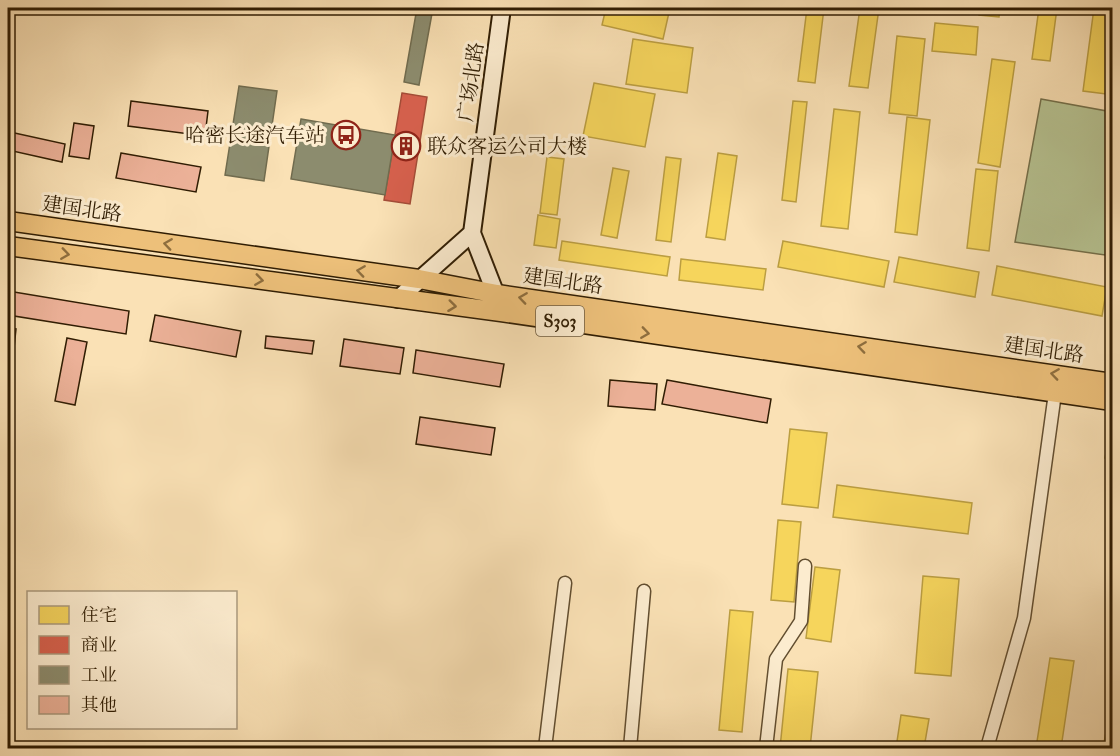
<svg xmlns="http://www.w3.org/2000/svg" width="1120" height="756" viewBox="0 0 1120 756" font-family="'IM FELL Double Pica','Noto Serif SC',serif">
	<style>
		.green { fill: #b7c493; stroke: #74704b; stroke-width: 1.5 }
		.homes { fill: #f6d55c; stroke: #bb9e41; stroke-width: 1.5 }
		.shops { fill: #d6604d; stroke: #a44c37; stroke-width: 1.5 }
		.industry { fill: #8c8c6e; stroke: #706b4e; stroke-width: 1.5 }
		.building { fill: #ecb198; stroke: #301d03; stroke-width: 1.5 }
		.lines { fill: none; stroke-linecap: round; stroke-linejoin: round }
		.minor-casing { stroke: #624e30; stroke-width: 15 }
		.secondary-casing { stroke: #301d03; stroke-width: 20 }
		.primary-casing { stroke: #301d03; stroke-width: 21 }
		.minor { stroke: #fceccf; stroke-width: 12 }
		.secondary { stroke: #fceccf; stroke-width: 16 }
		.primary { stroke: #edc07a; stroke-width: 18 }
		.oneway { stroke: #8e6e3e }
		.labels { text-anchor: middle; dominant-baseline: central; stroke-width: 6; stroke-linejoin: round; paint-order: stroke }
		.shield { fill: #fceccf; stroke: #6d5b40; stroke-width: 1.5 }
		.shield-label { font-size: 18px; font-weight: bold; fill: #301d03 }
		.street-label { font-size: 20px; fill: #301d03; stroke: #fceccf }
		.poi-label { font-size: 20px; fill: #301d03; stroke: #fceccf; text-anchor: end }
	</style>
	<rect width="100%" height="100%" fill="#fae1b5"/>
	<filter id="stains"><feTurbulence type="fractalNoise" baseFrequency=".00333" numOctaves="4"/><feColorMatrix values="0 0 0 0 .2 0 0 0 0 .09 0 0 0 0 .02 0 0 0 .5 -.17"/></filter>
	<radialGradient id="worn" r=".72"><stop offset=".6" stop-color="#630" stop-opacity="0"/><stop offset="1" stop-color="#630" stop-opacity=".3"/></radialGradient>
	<path class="green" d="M1041 99 1112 112V256L1015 242Z"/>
	<path class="homes" d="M606 8H670L663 39 602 25Z
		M807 8H824L815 83 798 81Z
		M860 8H879L868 88 849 86Z
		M980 8H1000L999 17 979 15Z
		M1039 8H1057L1050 61 1032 59Z
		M1094 8H1112V48L1106 94 1083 91Z
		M935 23 978 27 976 55 932 51Z
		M897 36 925 39 917 116 889 113Z
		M633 39 693 48 687 93 626 84Z
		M992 59 1015 62 1000 167 978 163Z
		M594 83 655 94 645 147 583 136Z
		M793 101 807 102 796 202 782 200Z
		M834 109 860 112 848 229 821 226Z
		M907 117 930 120 917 235 895 232Z
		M718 153 737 156 725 240 706 237Z
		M547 157 564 159 557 215 540 213Z
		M666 157 681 159 671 242 656 240Z
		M613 168 629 171 617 238 601 235Z
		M976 169 998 171 989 251 967 248Z
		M538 215 560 219 556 248 534 245Z
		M562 241 670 257 667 276 559 260Z
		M783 241 889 261 884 287 778 267Z
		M899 257 979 272 975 297 894 282Z
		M681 259 766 269 763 290 679 280Z
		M997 266 1107 287 1102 316 992 295Z
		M790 429 827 433 818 508 782 504Z
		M1108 443 1112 444V460L1105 458Z
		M837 485 972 503 968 534 833 517Z
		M778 520 801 522 794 602 771 600Z
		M815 567 840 570 831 642 806 638Z
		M923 576 959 579 951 676 915 673Z
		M730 610 753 612 742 732 719 730Z
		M1050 658 1074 661 1061 748H1036Z
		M788 669 818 672 810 748H780Z
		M1112 700V748H1103Z
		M901 715 929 719 924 748H896Z"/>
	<path class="shops" d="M402 93 427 97 410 204 384 200Z"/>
	<path class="industry" d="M417 8H433L419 85 404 82Z
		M239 86 277 91 264 181 225 175Z
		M301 119 395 135 385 195 291 179Z"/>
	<path class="building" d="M131 101 208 111 205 136 128 126Z
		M74 123 94 126 89 159 69 156Z
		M10 132 65 144 62 162 8 150Z
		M121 153 201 167 196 192 116 178Z
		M8 291 129 311 126 334 8 315Z
		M155 315 241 331 236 357 150 341Z
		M8 328 16 329 8 405Z
		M266 336 314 341 312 354 265 348Z
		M67 338 87 342 75 405 55 401Z
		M344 339 404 348 400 374 340 366Z
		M416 350 504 364 500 387 413 373Z
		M610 380 657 384 655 410 608 406Z
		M667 380 771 399 767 423 662 404Z
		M420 417 495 428 491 455 416 444Z"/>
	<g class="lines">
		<g class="minor-casing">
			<path id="minor" d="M545 748 565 583
				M630 748 644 591
				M766 748 776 659 801 621 805 566
				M987 748 1024 618 1055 393"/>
		</g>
		<g class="secondary-casing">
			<path id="secondary" d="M472 233 502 8
				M472 233 500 305
				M398 299 472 233"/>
		</g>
		<g class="primary-casing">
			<path id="primary" d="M8 221 419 279 497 294 1112 383
				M8 246 501 312 1112 401"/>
		</g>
		<use href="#minor" class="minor"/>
		<use href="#secondary" class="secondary"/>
		<use href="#primary" class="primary"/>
	</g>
	<defs><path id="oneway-chevron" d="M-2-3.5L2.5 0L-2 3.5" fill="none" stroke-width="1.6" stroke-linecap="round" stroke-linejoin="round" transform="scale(1.5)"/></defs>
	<g class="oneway">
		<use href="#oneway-chevron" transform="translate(168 244) rotate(-172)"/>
		<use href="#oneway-chevron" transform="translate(65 254) rotate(8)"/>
		<use href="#oneway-chevron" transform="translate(361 271) rotate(-172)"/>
		<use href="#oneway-chevron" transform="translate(259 280) rotate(8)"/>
		<use href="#oneway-chevron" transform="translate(523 298) rotate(-172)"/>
		<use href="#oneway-chevron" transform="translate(452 306) rotate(7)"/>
		<use href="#oneway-chevron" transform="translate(645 333) rotate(8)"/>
		<use href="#oneway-chevron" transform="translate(862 347) rotate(-172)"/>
		<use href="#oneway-chevron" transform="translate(1055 374) rotate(-172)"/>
	</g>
	<defs>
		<g id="bus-ring" transform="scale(1.5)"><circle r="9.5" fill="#fceccf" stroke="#8f2418" stroke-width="1.5"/><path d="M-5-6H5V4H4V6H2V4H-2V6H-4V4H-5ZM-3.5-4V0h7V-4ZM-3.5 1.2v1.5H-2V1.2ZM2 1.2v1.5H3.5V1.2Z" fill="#8f2418"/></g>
		<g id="building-ring" transform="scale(1.5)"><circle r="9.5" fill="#fceccf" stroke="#8f2418" stroke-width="1.5"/><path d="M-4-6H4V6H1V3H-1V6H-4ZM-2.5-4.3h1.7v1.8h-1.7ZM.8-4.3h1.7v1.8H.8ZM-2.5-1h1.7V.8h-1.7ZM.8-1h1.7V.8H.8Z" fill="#8f2418"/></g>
	</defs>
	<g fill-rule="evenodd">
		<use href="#bus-ring" x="346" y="135"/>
		<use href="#building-ring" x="406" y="146"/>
	</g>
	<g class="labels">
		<rect class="shield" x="536" y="306" width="48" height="30" rx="4.5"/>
		<g class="shield-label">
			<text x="560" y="321">S303</text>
		</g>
		<g class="street-label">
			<text transform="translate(471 82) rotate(-82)">广场北路</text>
			<text transform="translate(82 209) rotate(8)">建国北路</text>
			<text transform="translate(563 281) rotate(8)">建国北路</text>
			<text transform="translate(1044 350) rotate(8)">建国北路</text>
		</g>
		<g class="poi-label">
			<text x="325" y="135">哈密长途汽车站</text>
			<text x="427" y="146" text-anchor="start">联众客运公司大楼</text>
		</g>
	</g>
	<rect width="1120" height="756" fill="none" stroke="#fae1b5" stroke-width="30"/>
	<rect x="9" y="9" width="1102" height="738" fill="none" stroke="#301d03" stroke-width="3"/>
	<rect x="15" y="15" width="1090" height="726" fill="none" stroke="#301d03" stroke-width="1.5"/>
	<rect x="27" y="591" width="210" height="138" fill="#fceccf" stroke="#aa997d" stroke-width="1.5"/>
	<rect x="39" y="606" width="30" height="18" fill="#f6d55c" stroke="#aa997d" stroke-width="1.5"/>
	<text x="81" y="621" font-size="18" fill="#301d03">住宅</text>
	<rect x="39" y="636" width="30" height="18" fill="#d6604d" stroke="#aa997d" stroke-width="1.5"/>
	<text x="81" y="651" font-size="18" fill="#301d03">商业</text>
	<rect x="39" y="666" width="30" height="18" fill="#8c8c6e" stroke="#aa997d" stroke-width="1.5"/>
	<text x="81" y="681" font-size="18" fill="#301d03">工业</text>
	<rect x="39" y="696" width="30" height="18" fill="#ecb198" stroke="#aa997d" stroke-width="1.5"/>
	<text x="81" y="711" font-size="18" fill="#301d03">其他</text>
	<rect width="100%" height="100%" filter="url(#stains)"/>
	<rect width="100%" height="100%" fill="url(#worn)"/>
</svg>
